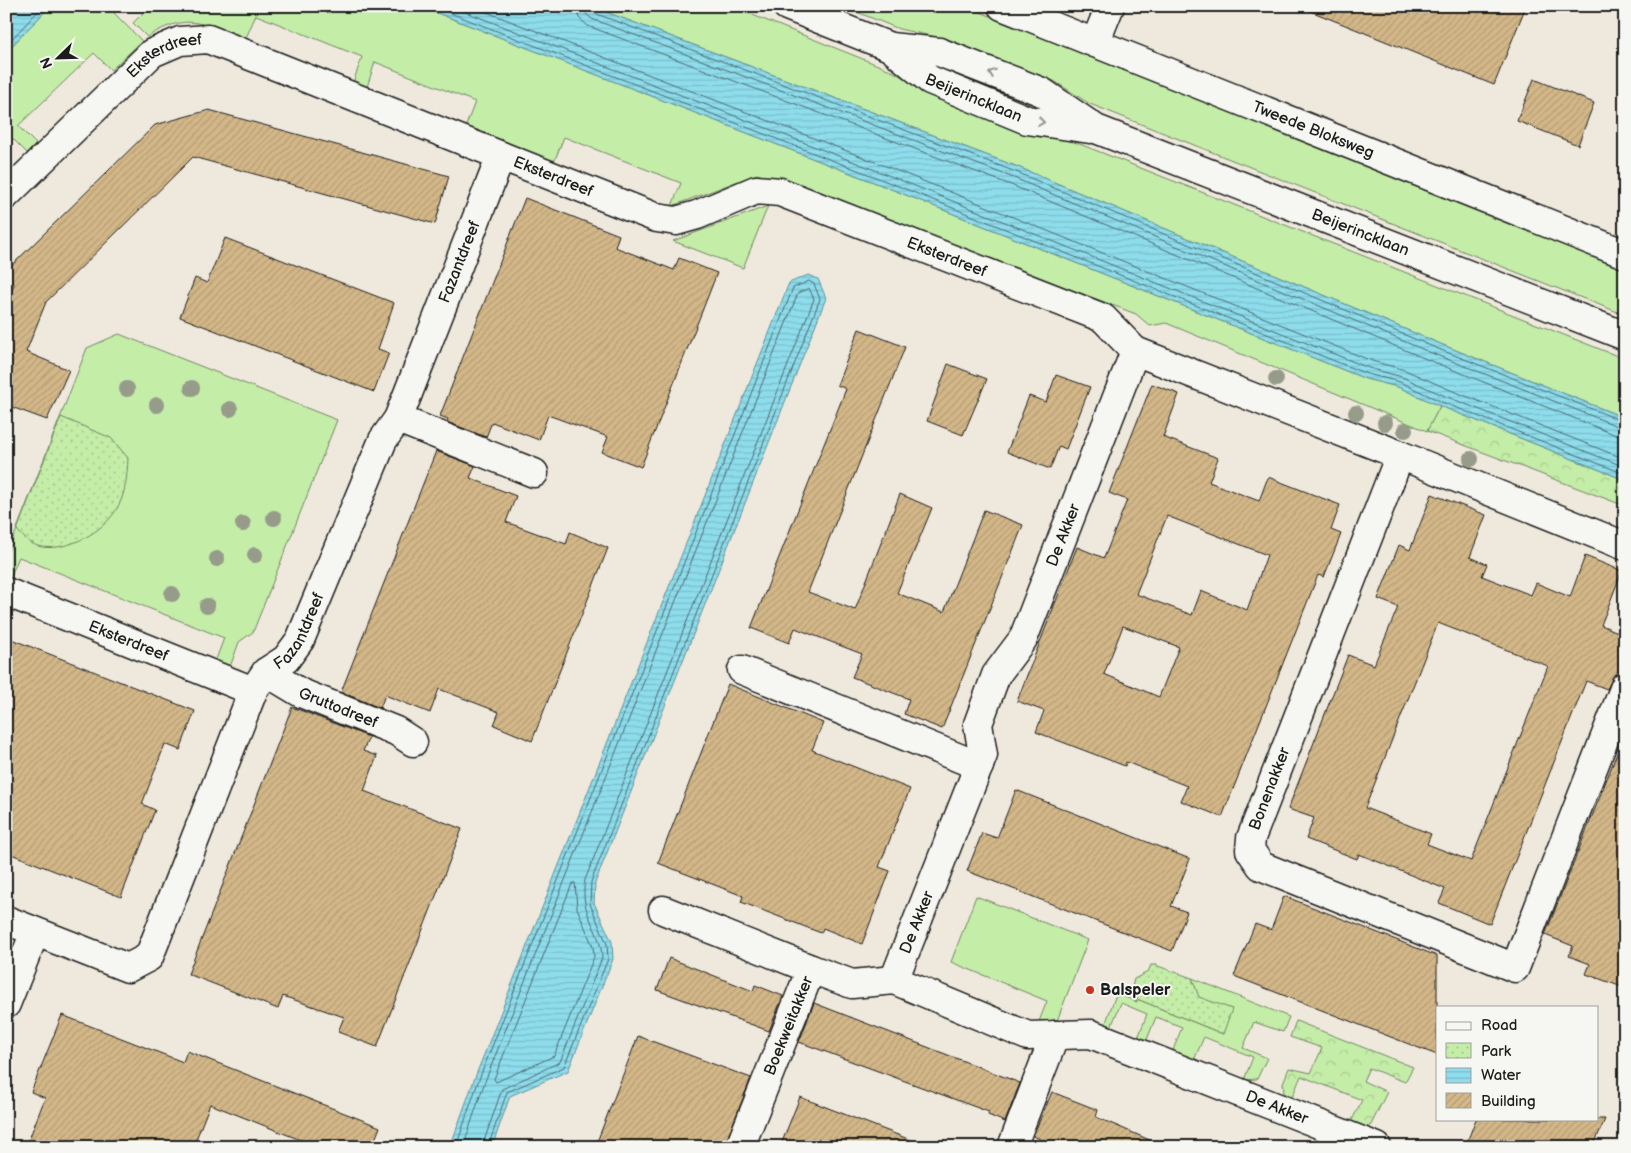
<svg xmlns="http://www.w3.org/2000/svg" width="1631" height="1153" viewBox="0 0 1631 1153" font-family="'Balsamiq Sans',sans-serif">
	<style>
		.grass { fill: #c4eda8; stroke: #708462 }
		.forest { fill: url(#forest-crowns); stroke: #708462 }
		.park { fill: url(#park-dots); stroke: #708462 }
		.water { fill: url(#water-rules); stroke: #609099 }
		.lines { fill: none; stroke-linecap: round; stroke-linejoin: round }
		.shore { stroke: #4a696f; stroke-width: 1 }
		.building { fill: url(#building-hatch); stroke: #1c1c1c; fill-rule: evenodd }
		.street-casing { stroke: #1c1c1c; stroke-width: 31 }
		.secondary-casing { stroke: #1c1c1c; stroke-width: 31 }
		.street { stroke: #f6f6f2; stroke-width: 28 }
		.secondary { stroke: #f6f6f2; stroke-width: 28 }
		.tree { fill: #969b8a }
		.oneway { stroke: #949492 }
		.poi-dot { fill: #c8321e; stroke: #f6f6f2; stroke-width: 2 }
		.labels { text-anchor: middle; dominant-baseline: central; stroke-width: 4; stroke-linejoin: round; paint-order: stroke }
		.street-label { font-size: 16px; fill: #1c1c1c; stroke: #f6f6f2 }
		.poi-label { font-size: 16px; font-weight: bold; fill: #1c1c1c; stroke: #f6f6f2; text-anchor: start }
	</style>
	<defs>
		<pattern id="forest-crowns" width="20" height="18" patternUnits="userSpaceOnUse" patternTransform="scale(1.25)"><rect width="20" height="18" fill="#c4eda8"/><path d="M2 6a3 3 0 1 1 6 0M12 15a3 3 0 1 1 6 0" fill="none" stroke="#a8cb90"/></pattern>
		<pattern id="park-dots" width="8" height="8" patternUnits="userSpaceOnUse" patternTransform="scale(1.25)"><rect width="8" height="8" fill="#c4eda8"/><path d="M2 2h.1M6 6h.1" fill="none" stroke="#a8cb90" stroke-width="1.8" stroke-linecap="round"/></pattern>
		<pattern id="water-rules" width="6" height="5" patternUnits="userSpaceOnUse" patternTransform="scale(1.25)"><rect width="6" height="5" fill="#8eddec"/><path d="M0 2.5h6" fill="none" stroke="#7abdca"/></pattern>
		<pattern id="building-hatch" width="6" height="6" patternUnits="userSpaceOnUse" patternTransform="scale(1.25)"><rect width="6" height="6" fill="#d3b788"/><path d="M-1 1l2-2M0 6l6-6M5 7l2-2" fill="none" stroke="#b59d75"/></pattern>
	</defs>
	<rect width="100%" height="100%" fill="#efe9dd"/>
	<filter id="ink" filterUnits="userSpaceOnUse"><feTurbulence type="fractalNoise" baseFrequency=".02" numOctaves="2"/><feDisplacementMap in="SourceGraphic" scale="10" xChannelSelector="R" yChannelSelector="G"/><feConvolveMatrix kernelMatrix="1 2 1 2 8 2 1 2 1" color-interpolation-filters="sRGB"/></filter>
	<g filter="url(#ink)">
		<path class="grass" d="M50 6H121L114 13 142 41 111 70 94 53 18 126 36 144 27 153 9 135 6 138V52Z
			M147 6H419L871 181 1366 379 1398 387 1440 406 1427 431 1166 323 1150 326 1136 314 854 208 757 174 672 206 681 183 564 137 554 162 465 128 475 102 375 62 367 87 353 83 362 57 256 15 245 40C203 24 189 11 147 37L133 23 148 8Z
			M590 6H730L888 69 933 94 1033 133 1072 141 1625 359V418L1438 343 1018 167Z
			M842 6H965L1625 267V315L1090 104 1054 81 950 40 899 29Z
			M768 206 743 268 673 241Z
			M119 334 337 420 253 632 239 642 230 667 215 662 224 638 19 557 9 580 6 579V557L87 348Z
			M976 896 1088 940 1055 1026 1038 1024 1047 1001 951 962Z
			M1192 978 1289 1017 1283 1032 1254 1022 1243 1048 1267 1058 1257 1079 1244 1080 1253 1057 1204 1037 1194 1060 1172 1053 1182 1027 1156 1017 1146 1042 1138 1038 1147 1014 1121 1003 1111 1027 1105 1025 1115 997 1120 995 1137 1002V999L1223 1034 1198 997Z"/>
		<path class="forest" d="M1440 406 1625 480V506L1427 431Z
			M1296 1021 1413 1067 1405 1082 1369 1068 1363 1081 1387 1092 1371 1125 1362 1128 1351 1122 1362 1100 1301 1076 1291 1100 1284 1093 1283 1083 1289 1068 1311 1073 1322 1048 1290 1037Z"/>
		<path class="park" d="M61 417 111 438 128 458C127 475 126 495 116 510 103 532 68 551 42 547 31 545 24 538 17 530Z
			M1151 965H1155L1192 978 1199 997 1232 1009 1223 1034 1137 999 1132 987 1134 979 1148 972Z"/>
		<path class="water" d="M6 6H50L6 52Z
			M419 6H590L1018 167 1438 343 1625 418V480L1440 406 1398 387 1366 379 871 181Z
			M808 275 818 279 826 298 595 883 594 903 612 942 613 959 568 1071 510 1096 492 1147H450L474 1080 789 283Z"/>
		<g class="lines">
			<path class="shore" d="M432 6 873 176 1367 374 1400 382 1442 402 1625 474
				M450 6 875 170 1369 368 1402 377 1445 396 1625 467
				M471 6 878 163 1372 361 1405 370 1448 389 1625 459
				M576 6 579 18 588 26 1011 185 1431 361 1616 435 1625 436
				M584 6 586 14 592 19 1014 178 1434 354 1625 429
				M590 6 594 13 1016 172 1436 348 1625 422
				M6 45 43 6
				M575 883 577 908 593 947 594 957 554 1056 496 1082 494 1079 572 884Z
				M456 1147 478 1082 793 288 809 281 814 284 820 299 591 882 590 904 607 944 608 959 564 1067 507 1092 488 1147
				M463 1147 484 1084 798 293 809 288 814 299 585 880C579 916 601 927 602 958L560 1062 502 1089 482 1147"/>
		</g>
		<path class="building" d="M1298 6H1526L1494 85Z
			M1534 79 1594 103 1578 145 1517 121Z
			M209 110 449 176 435 224 193 157 46 302 26 352 69 370 47 420 6 405V305L14 284 6 276V271L155 125Z
			M525 198 619 235 615 247 674 270 679 258 717 273 641 467 602 452 608 437 548 415 539 440 492 422 486 437 447 422 448 419 440 416Z
			M225 238 394 303 378 349 389 353 374 392 180 317 195 278 207 283Z
			M859 329 905 347 808 592 855 610 900 494 932 508 897 593 944 612 984 510 1023 525 942 729 904 714 909 699 852 677 862 654 795 628 789 643 751 628 846 389 837 385Z
			M948 364 987 379 963 435 927 421Z
			M1056 375 1090 387 1066 449 1059 446 1050 469 1007 452 1029 396 1046 402Z
			M1152 384 1179 394 1163 437 1218 458 1209 482 1259 501 1268 477 1340 505 1331 530 1341 534 1324 577 1318 575 1222 817 1181 801 1187 786 1126 762 1125 766 1036 732 1044 711 1017 701 1077 547 1104 558 1127 500 1109 493ZM1167 516 1267 555 1247 610 1201 591 1192 615 1136 594ZM1123 626 1179 647 1159 697 1104 674Z
			M436 451 475 466 470 478 516 496 506 522 566 544 570 532 608 548 532 741 494 725 499 712 439 689 430 713 385 695 380 708 341 692Z
			M1432 494 1486 515 1470 557 1487 564 1482 576 1531 595 1536 583 1570 597 1585 556 1622 571 1601 625 1625 635V671L1615 674 1607 689 1586 681 1490 924 1439 903 1445 889 1359 854 1357 859 1306 839 1314 818 1288 809 1348 655 1374 665 1398 607 1378 599 1399 545 1410 550ZM1438 623 1548 666 1471 861 1427 844 1431 834 1365 808Z
			M6 637 195 711 180 750 165 744 142 804 155 810 121 897 6 852Z
			M728 684 823 723 812 750 910 789 879 867 890 871 862 944 823 928 821 933 741 902 743 896 658 863Z
			M292 707 369 737 363 751 377 756 364 791 462 829 377 1047 338 1032 344 1017 283 996 278 1009 188 974Z
			M1623 738 1625 739V988L1586 974 1590 964 1569 956 1573 946 1545 935Z
			M1016 790 1190 859 1171 906 1187 912 1172 951 967 871 982 833 997 838Z
			M1284 896 1437 956V1055L1234 976 1255 924 1271 930Z
			M669 958 753 991 755 985 783 996 769 1031 657 990Z
			M814 1003 1020 1083 1005 1122 988 1115 989 1112 799 1042Z
			M62 1015 183 1062 187 1051 380 1127 372 1147H318L210 1104 193 1147H26L45 1098 31 1092Z
			M638 1036 751 1078 724 1147H595Z
			M1052 1092 1098 1110 1096 1117 1166 1147H1059L1033 1136Z
			M800 1097 921 1144V1147H780Z
			M1476 1119H1605L1593 1147H1465Z"/>
		<g class="lines">
			<g class="street-casing">
				<g id="street">
					<path id="s1" d="M1002 6 1625 254"/>
					<path d="M1095 43 1110 6"/>
					<path id="s2" d="M6 195 152 53 180 41 208 39 657 218 676 221 697 215 756 190 780 192 1103 318 1135 351"/>
					<path d="M398 419 534 473"/>
					<path d="M1625 546 1400 455 1251 838 1250 850 1261 866 1515 968 1625 686"/>
					<path id="s3" d="M6 592 253 691"/>
					<path d="M742 670 979 766"/>
					<path id="s4" d="M266 672 301 693 396 731 413 742"/>
					<path d="M663 910 811 969 740 1147"/>
					<path id="s5" d="M6 920 128 968 149 957 253 691 266 672 286 659 300 640 383 440 398 419 501 156"/>
					<path id="s6" d="M811 969 852 984 894 980 1028 1036 1091 1034 1377 1147"/>
					<path id="s7" d="M894 980 983 755 978 724 996 675 1023 639 1135 351 1400 455"/>
					<path d="M6 1004 35 932"/>
					<path d="M1012 1147 1055 1035"/>
				</g>
			</g>
			<g class="secondary-casing">
				<g id="secondary">
					<path id="s8" d="M787 6 890 47 939 52 1042 92 1096 129 1625 336"/>
					<path id="s9" d="M890 47 930 80 1027 120 1090 129"/>
				</g>
			</g>
			<use href="#street" class="street"/>
			<use href="#secondary" class="secondary"/>
		</g>
		<g class="tree">
			<circle cx="1276" cy="379" r="8"/>
			<circle cx="192" cy="388" r="8"/>
			<circle cx="127" cy="389" r="8"/>
			<circle cx="157" cy="405" r="8"/>
			<circle cx="230" cy="409" r="8"/>
			<circle cx="1356" cy="413" r="8"/>
			<circle cx="1385" cy="423" r="8"/>
			<circle cx="1405" cy="430" r="8"/>
			<circle cx="1471" cy="459" r="8"/>
			<circle cx="274" cy="518" r="8"/>
			<circle cx="243" cy="524" r="8"/>
			<circle cx="255" cy="555" r="8"/>
			<circle cx="217" cy="559" r="8"/>
			<circle cx="172" cy="594" r="8"/>
			<circle cx="207" cy="606" r="8"/>
		</g>
		<defs><path id="oneway-chevron" d="M-2-3.5L2.5 0L-2 3.5" fill="none" stroke-width="1.6" stroke-linecap="round" stroke-linejoin="round" transform="scale(1.25)"/></defs>
		<g class="oneway">
			<use href="#oneway-chevron" transform="translate(992 73) rotate(-159)"/>
			<use href="#oneway-chevron" transform="translate(1041 122) rotate(8)"/>
		</g>
	</g>
	<circle class="poi-dot" cx="1090" cy="990" r="5"/>
	<g class="labels">
		<g class="street-label">
			<text stroke="none"><textPath href="#s2" startOffset="214">Eksterdreef</textPath></text>
			<text stroke="none"><textPath href="#s9" startOffset="99">Beijerincklaan</textPath></text>
			<text stroke="none"><textPath href="#s1" startOffset="335">Tweede Bloksweg</textPath></text>
			<text stroke="none"><textPath href="#s2" startOffset="634">Eksterdreef</textPath></text>
			<text stroke="none"><textPath href="#s8" startOffset="620">Beijerincklaan</textPath></text>
			<text stroke="none"><textPath href="#s2" startOffset="1054">Eksterdreef</textPath></text>
			<text stroke="none"><textPath href="#s5" startOffset="922">Fazantdreef</textPath></text>
			<text stroke="none"><textPath href="#s7" startOffset="482">De Akker</textPath></text>
			<text stroke="none"><textPath href="#s5" startOffset="518">Fazantdreef</textPath></text>
			<text stroke="none"><textPath href="#s3" startOffset="132">Eksterdreef</textPath></text>
			<text stroke="none"><textPath href="#s4" startOffset="81">Gruttodreef</textPath></text>
			<text transform="translate(1270 789) rotate(-69)">Bonenakker</text>
			<text stroke="none"><textPath href="#s7" startOffset="62">De Akker</textPath></text>
			<text transform="translate(789 1026) rotate(-68)">Boekweitakker</text>
			<text stroke="none"><textPath href="#s6" startOffset="494">De Akker</textPath></text>
		</g>
		<g class="poi-label">
			<text x="1100" y="990">Balspeler</text>
		</g>
	</g>
	<rect width="1631" height="1153" fill="none" stroke="#f6f6f2" stroke-width="25"/>
	<rect x="12" y="12" width="1606" height="1128" fill="none" stroke="#1c1c1c" stroke-width="2" filter="url(#ink)"/>
	<rect x="1436" y="1006" width="162" height="115" fill="#f6f6f2" stroke="#9f9f9c"/>
	<rect x="1446" y="1022" width="25" height="8" fill="#f6f6f2" stroke="#9f9f9c"/>
	<text x="1481" y="1030" font-size="15" fill="#1c1c1c">Road</text>
	<rect x="1446" y="1043" width="25" height="15" fill="url(#park-dots)" stroke="#9f9f9c"/>
	<text x="1481" y="1056" font-size="15" fill="#1c1c1c">Park</text>
	<rect x="1446" y="1068" width="25" height="15" fill="url(#water-rules)" stroke="#9f9f9c"/>
	<text x="1481" y="1080" font-size="15" fill="#1c1c1c">Water</text>
	<rect x="1446" y="1093" width="25" height="15" fill="url(#building-hatch)" stroke="#9f9f9c"/>
	<text x="1481" y="1106" font-size="15" fill="#1c1c1c">Building</text>
	<g transform="translate(58 58) rotate(247)" stroke="#f6f6f2" stroke-width="4" paint-order="stroke">
	<path d="M0-4L9 19L0 12L-9 19Z" fill="#1c1c1c"/>
	<text y="-8" font-size="14" font-weight="bold" text-anchor="middle" fill="#1c1c1c">N</text>
	</g>
</svg>
